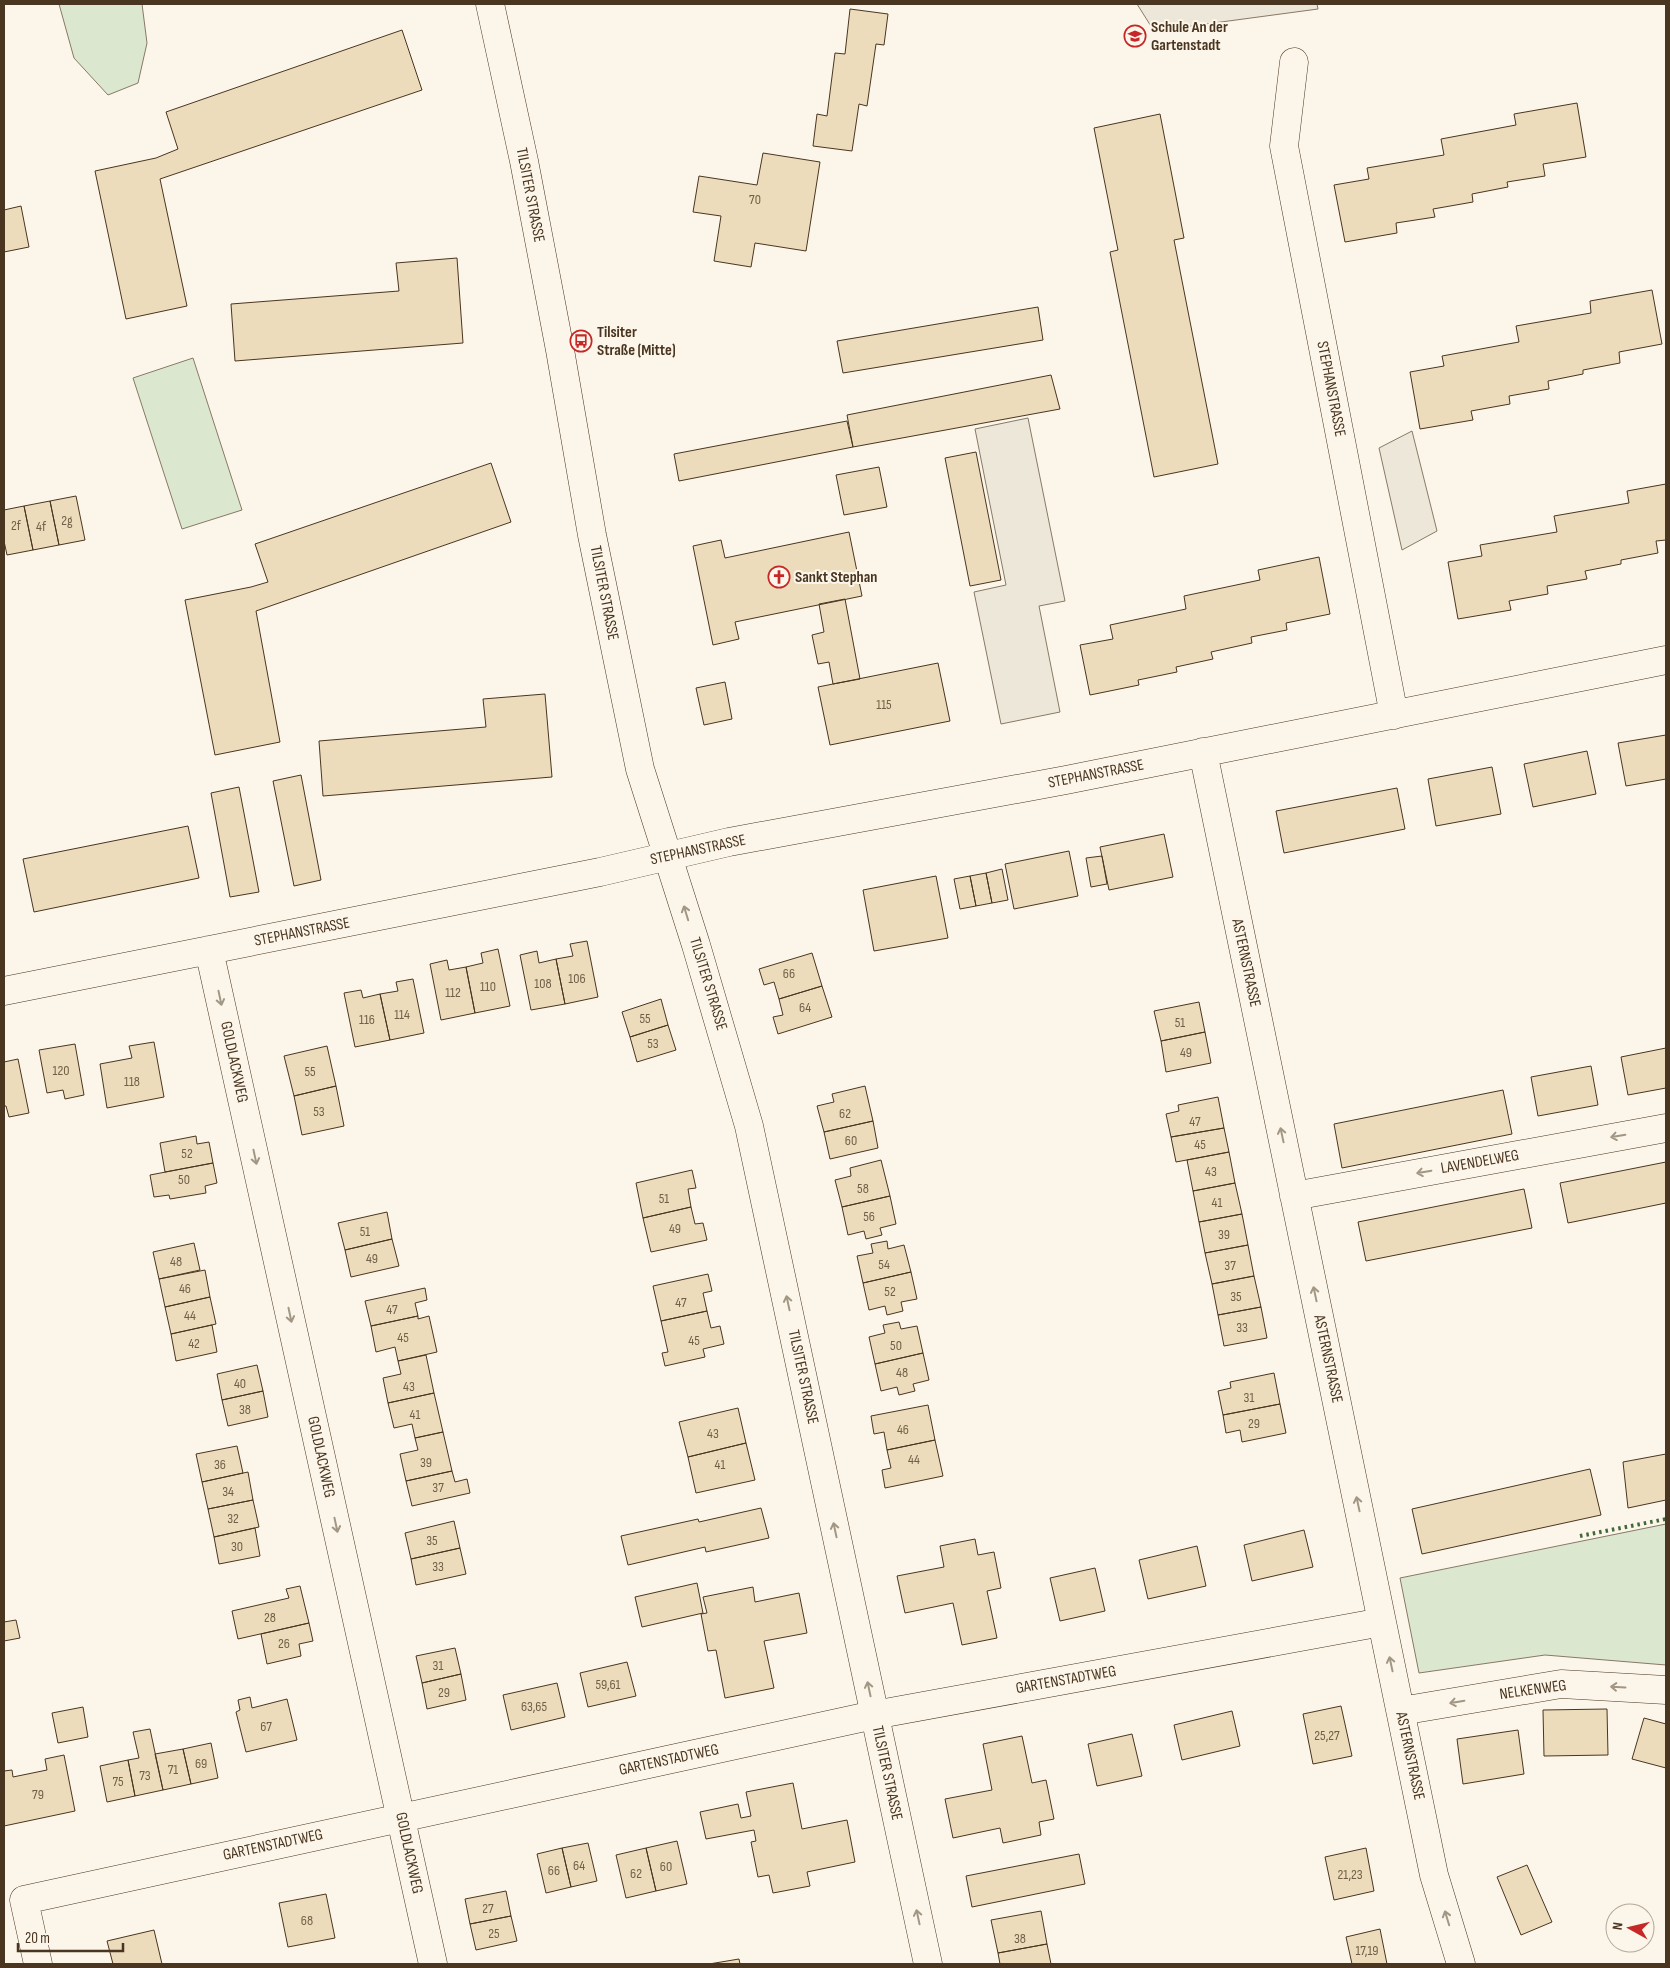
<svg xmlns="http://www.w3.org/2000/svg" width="1670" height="1968" viewBox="0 0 1670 1968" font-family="'Sofia Sans Condensed',sans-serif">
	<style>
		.green { fill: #dce7d0; stroke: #887966 }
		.parking { fill: #ede7d9; stroke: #887966 }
		.building { fill: #ecdcbc; stroke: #4a3520 }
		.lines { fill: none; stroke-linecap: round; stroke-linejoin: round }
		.minor-casing { stroke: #4a3520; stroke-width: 29 }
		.tertiary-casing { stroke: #4a3520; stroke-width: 29 }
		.minor { stroke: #fbf6e9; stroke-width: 28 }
		.tertiary { stroke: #fbf6e9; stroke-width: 28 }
		.hedge { stroke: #436837; stroke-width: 4; stroke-dasharray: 2.5 4; stroke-linecap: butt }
		.oneway { stroke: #a29684 }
		.labels { text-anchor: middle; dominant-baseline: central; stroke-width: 4; stroke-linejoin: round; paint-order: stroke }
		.number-label { font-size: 14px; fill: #725f47 }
		.poi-label { font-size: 16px; font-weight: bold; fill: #4a3520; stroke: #fbf6e9; text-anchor: start }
		.street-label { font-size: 16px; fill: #4a3520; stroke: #fbf6e9 }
	</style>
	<rect width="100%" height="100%" fill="#fbf6e9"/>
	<path class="green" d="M59 4H142L147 43 138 83 108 95 74 58Z
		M193 358 242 510 182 529 133 378Z
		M1666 1524V1665L1545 1655 1419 1673 1400 1578Z"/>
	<path class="parking" d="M1137 4H1317L1318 9 1154 31Z
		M1028 418 1065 601 1039 606 1060 712 1001 724 974 592 1006 585 975 429Z
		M1412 431 1437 531 1402 550 1379 448Z"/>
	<path class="building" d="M850 9 888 14 884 45 876 44 867 106 859 104 852 151 813 146 817 114 827 116 835 53 845 54Z
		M402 30 422 90 160 179 187 306 126 319 95 171 156 158 178 149 166 112Z
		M1577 103 1586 157 1543 164 1545 176 1507 182 1508 187 1472 194 1473 202 1433 209 1435 217 1396 223 1397 233 1345 242 1334 185 1369 179 1367 168 1444 155 1441 139 1516 125 1514 114Z
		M1160 114 1184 238 1174 240 1218 464 1154 477 1110 252 1118 250 1094 128Z
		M763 153 820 162 806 251 755 243 751 267 714 261 721 216 693 212 699 176 757 185Z
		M21 206 29 247 4 252V210Z
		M457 258 463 343 235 361 231 304 399 291 396 263Z
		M1652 290 1662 344 1619 352 1620 363 1583 370V374L1548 381 1549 389 1509 396 1510 404 1471 411 1473 420 1420 429 1410 372 1444 366 1442 356 1519 342 1516 326 1591 313 1590 301Z
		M1038 307 1043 340 843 373 837 341Z
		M1051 375 1060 409 853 447 847 415Z
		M847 421 853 447 679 481 674 454Z
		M976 452 1001 580 970 586 945 458Z
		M491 463 511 522 256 611 280 742 215 755 185 600 251 587 268 582 255 544Z
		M879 467 887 507 844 515 836 475Z
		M1666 484V540L1656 541 1658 553 1621 560V564L1585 571 1587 579 1547 586 1548 594 1509 601 1511 610 1458 619 1448 562 1482 556 1480 545 1557 532 1554 516 1629 503 1627 491Z
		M76 496 85 540 59 545 50 501Z
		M50 501 59 545 33 550 24 506Z
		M24 506 33 550 7 555 4 541V510Z
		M849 532 862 596 735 622 739 639 713 645 693 546 721 540 725 558Z
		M1319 557 1330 614 1286 623 1287 630 1251 637 1252 643 1211 652 1213 659 1176 667 1177 672 1138 680 1139 685 1090 695 1080 645 1113 639 1110 625 1186 609 1184 596 1260 580 1258 570Z
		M845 599 860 679 833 684 829 662 818 664 812 635 824 632 819 604Z
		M938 663 950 721 830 745 818 687Z
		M725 682 732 719 704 725 696 688Z
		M545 694 552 777 323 796 319 741 486 727 483 699Z
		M1666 735V779L1626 786 1618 743Z
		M1587 751 1596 794 1533 807 1524 764Z
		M1492 767 1501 814 1436 826 1428 779Z
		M301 775 321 880 294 886 273 781Z
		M239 787 259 892 230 897 211 793Z
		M1397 788 1405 829 1284 853 1276 811Z
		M188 826 199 878 34 912 23 859Z
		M1164 834 1173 877 1109 890 1100 847Z
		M1069 851 1078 896 1014 909 1005 864Z
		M1102 856 1107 884 1091 887 1086 858Z
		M1002 869 1008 900 992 903 986 873Z
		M986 873 992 903 976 906 970 876Z
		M936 876 948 938 874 951 863 890Z
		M970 876 976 906 960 909 954 879Z
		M587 941 598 997 565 1004 556 959 573 956 570 944Z
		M498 949 510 1006 475 1013 466 967 483 963 481 953Z
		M537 951 539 963 556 959 565 1004 531 1010 520 955Z
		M812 953 822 986 779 999 774 982 764 985 759 969Z
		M447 960 449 970 466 967 475 1013 441 1020 430 964Z
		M413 979 424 1033 390 1040 380 994 398 991 396 982Z
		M822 986 832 1017 778 1034 773 1017 783 1015 779 999Z
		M361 990 363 998 380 994 390 1040 355 1047 344 993Z
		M661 999 668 1025 630 1037 622 1012Z
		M1199 1002 1205 1032 1161 1041 1154 1011Z
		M668 1025 676 1050 637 1062 630 1037Z
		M1205 1032 1211 1063 1166 1072 1161 1041Z
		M154 1042 164 1097 107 1108 100 1064 132 1058 129 1046Z
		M75 1044 84 1095 65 1099 63 1090 47 1093 39 1050Z
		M327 1046 336 1086 294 1096 284 1056Z
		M1666 1048V1088L1628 1095 1621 1057Z
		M18 1059 29 1113 9 1117 6 1106H4V1062Z
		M1591 1066 1598 1105 1538 1116 1531 1077Z
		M336 1086 344 1126 302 1135 294 1096Z
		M865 1086 873 1121 824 1132 817 1106 834 1102 832 1094Z
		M1503 1090 1512 1134 1342 1168 1334 1124Z
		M1218 1097 1224 1128 1171 1137 1166 1114 1179 1111 1178 1105Z
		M873 1121 878 1148 830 1159 824 1132Z
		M1224 1128 1229 1152 1176 1162 1171 1137Z
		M196 1136 197 1144 209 1142 213 1163 165 1172 160 1143Z
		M1229 1152 1235 1183 1193 1191 1187 1160Z
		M881 1160 890 1196 842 1207 835 1180 851 1176 850 1168Z
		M1666 1162V1203L1568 1223 1560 1183Z
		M213 1163 217 1183 205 1186 206 1193 170 1199 169 1195 154 1197 150 1175Z
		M692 1170 696 1188 688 1189 691 1207 643 1218 636 1183Z
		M1235 1183 1242 1214 1199 1222 1193 1191Z
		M1524 1189 1532 1228 1366 1261 1358 1222Z
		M890 1196 896 1224 880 1228 882 1235 866 1239 864 1231 848 1235 842 1207Z
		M691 1207 695 1224 703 1223 707 1240 651 1252 643 1218Z
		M387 1212 392 1239 345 1250 338 1223Z
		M1242 1214 1248 1245 1205 1253 1199 1222Z
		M392 1239 399 1266 351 1277 345 1250Z
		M887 1241 888 1249 904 1245 911 1272 863 1283 857 1256 873 1253 871 1244Z
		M194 1243 200 1270 159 1279 153 1252Z
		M1248 1245 1254 1276 1212 1284 1205 1253Z
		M205 1270 210 1297 165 1307 159 1279Z
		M911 1272 917 1299 901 1302 903 1311 887 1315 885 1306 869 1310 863 1283Z
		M708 1274 712 1291 703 1293 707 1311 661 1321 653 1286Z
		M1254 1276 1261 1307 1218 1315 1212 1284Z
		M425 1288 427 1300 415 1303 418 1316 371 1326 365 1301Z
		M210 1297 216 1324 171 1334 165 1307Z
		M1261 1307 1267 1338 1224 1346 1218 1315Z
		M707 1311 711 1328 720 1326 724 1344 703 1349 705 1357 665 1366 662 1353 668 1352 661 1321Z
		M418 1316V1319L429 1316 437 1352 398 1361 395 1347 376 1352 371 1326Z
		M899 1322 901 1329 917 1326 923 1353 875 1364 869 1337 885 1333 883 1325Z
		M212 1325 217 1352 176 1361 171 1334Z
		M923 1353 929 1380 913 1384 915 1391 899 1395 897 1387 881 1391 875 1364Z
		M426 1355 434 1393 388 1403 383 1378 401 1374 398 1361Z
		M257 1365 263 1391 222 1400 217 1374Z
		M1274 1373 1280 1404 1223 1415 1218 1391 1231 1388 1230 1382Z
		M263 1391 268 1417 228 1426 222 1400Z
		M434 1393 443 1432 415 1438 412 1424 394 1428 388 1403Z
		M1280 1404 1286 1433 1242 1442 1240 1430 1226 1433 1223 1415Z
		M928 1405 935 1440 887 1450 884 1432 874 1434 871 1416Z
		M738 1408 746 1443 688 1457 679 1422Z
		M443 1432 452 1471 406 1481 400 1454 418 1450 415 1438Z
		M935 1440 943 1476 885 1488 882 1470 891 1468 887 1450Z
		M746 1443 755 1480 696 1493 688 1457Z
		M237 1446 243 1473 202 1482 196 1454Z
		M1666 1454V1500L1628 1508 1623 1462Z
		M1590 1469 1601 1515 1422 1554 1412 1509Z
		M452 1471 455 1482 467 1479 470 1493 412 1506 406 1481Z
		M248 1472 253 1500 208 1509 202 1482Z
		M253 1500 259 1527 214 1537 208 1509Z
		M761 1508 769 1538 706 1552 705 1547 628 1565 621 1536 698 1519 699 1522Z
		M454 1521 460 1548 411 1559 405 1533Z
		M255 1528 260 1556 219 1564 214 1537Z
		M1304 1530 1313 1567 1252 1581 1244 1545Z
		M975 1539 978 1555 994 1552 1001 1588 987 1591 997 1638 962 1645 953 1603 905 1613 897 1576 944 1567 940 1546Z
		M1197 1546 1206 1586 1148 1599 1139 1560Z
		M460 1548 466 1574 416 1585 411 1559Z
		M1095 1568 1105 1611 1060 1621 1050 1578Z
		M697 1583 703 1613 642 1627 635 1597Z
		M300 1586 309 1623 238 1639 232 1611 289 1598 286 1589Z
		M753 1587 755 1602 799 1593 807 1633 764 1641 774 1688 725 1698 716 1650 708 1651 701 1614 707 1613 703 1597Z
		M16 1620 20 1638 4 1641V1622Z
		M309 1623 313 1641 299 1644 301 1656 267 1664 261 1634Z
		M455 1648 461 1674 422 1683 416 1656Z
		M627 1662 636 1696 588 1707 580 1673Z
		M461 1674 466 1700 427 1709 422 1683Z
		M557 1683 565 1717 511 1730 503 1695Z
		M250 1697 252 1708 287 1699 297 1740 246 1752 236 1712 240 1710 238 1700Z
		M1341 1706 1352 1756 1313 1764 1303 1714Z
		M83 1707 88 1737 58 1743 52 1713Z
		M1607 1709 1608 1755 1544 1756 1543 1710Z
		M1232 1711 1240 1746 1182 1760 1174 1725Z
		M1644 1718 1666 1724V1768L1632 1759Z
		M150 1729 163 1790 135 1796 128 1760 139 1758 133 1732Z
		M1518 1730 1524 1774 1463 1784 1457 1739Z
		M1132 1734 1142 1776 1097 1786 1088 1744Z
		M1022 1736 1032 1783 1046 1780 1054 1819 1039 1822 1041 1835 1003 1843 1000 1828 953 1838 945 1799 992 1790 983 1744Z
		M211 1743 218 1778 191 1784 183 1749Z
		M183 1749 191 1784 163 1790 155 1754Z
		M64 1755 75 1811 4 1826V1771L12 1770 13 1777 47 1770 45 1759Z
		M128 1760 135 1796 107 1802 100 1766Z
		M793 1783 802 1829 847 1820 855 1862 807 1872 810 1886 773 1893 769 1875 758 1877 751 1842 756 1841 754 1830 706 1839 700 1812 738 1804 741 1818 751 1816 746 1792Z
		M677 1841 687 1884 656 1891 646 1848Z
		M588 1843 597 1881 571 1887 562 1848Z
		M562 1848 571 1887 546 1893 537 1854Z
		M646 1848 656 1891 626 1898 616 1855Z
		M1366 1848 1374 1891 1334 1900 1325 1857Z
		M1079 1854 1085 1884 972 1907 966 1876Z
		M1527 1865 1552 1922 1521 1935 1497 1877Z
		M506 1891 511 1916 470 1924 465 1899Z
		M326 1894 335 1938 288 1947 279 1903Z
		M1041 1911 1047 1944 998 1953 991 1920Z
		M511 1916 517 1941 476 1950 470 1924Z
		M1380 1929 1387 1964H1352L1346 1937Z
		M154 1930 162 1964H113L107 1941Z
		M1047 1944 1051 1964H1000L998 1953Z
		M739 1959 740 1964H709Z"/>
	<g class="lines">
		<g class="minor-casing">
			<path id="minor" d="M1294 62 1284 146 1394 715
				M1203 752 1434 1875 1461 1964
				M209 950 433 1964
				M4 991 600 872 729 842 1066 780 1666 660
				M1294 1196 1666 1128
				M1401 1711 1561 1684 1666 1690
				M38 1964 24 1900 874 1715 1382 1622"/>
		</g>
		<g class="tertiary-casing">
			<path id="tertiary" d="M490 4 524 161 560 350 592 535 640 769 696 945 749 1126 928 1964"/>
		</g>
		<use href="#minor" class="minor"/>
		<use href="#tertiary" class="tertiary"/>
		<path class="hedge" d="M1580 1536 1666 1519"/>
	</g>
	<defs><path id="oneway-shaft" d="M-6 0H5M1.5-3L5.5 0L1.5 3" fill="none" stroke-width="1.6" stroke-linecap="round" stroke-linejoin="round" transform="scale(1.25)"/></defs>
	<g class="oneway">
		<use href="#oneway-shaft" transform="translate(686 913) rotate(-107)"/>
		<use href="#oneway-shaft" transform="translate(220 998) rotate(78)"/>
		<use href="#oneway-shaft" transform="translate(1282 1135) rotate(-102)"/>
		<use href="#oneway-shaft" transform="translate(1618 1136) rotate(170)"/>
		<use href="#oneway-shaft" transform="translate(255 1157) rotate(78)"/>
		<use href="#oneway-shaft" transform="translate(1424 1172) rotate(170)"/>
		<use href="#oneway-shaft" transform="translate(1315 1294) rotate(-102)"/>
		<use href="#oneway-shaft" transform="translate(788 1303) rotate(-102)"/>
		<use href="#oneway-shaft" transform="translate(290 1315) rotate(78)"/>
		<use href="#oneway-shaft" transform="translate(1358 1504) rotate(-102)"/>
		<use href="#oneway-shaft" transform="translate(336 1525) rotate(78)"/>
		<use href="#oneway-shaft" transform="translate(835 1530) rotate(-102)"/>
		<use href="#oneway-shaft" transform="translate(1391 1664) rotate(-102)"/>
		<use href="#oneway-shaft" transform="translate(1618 1687) rotate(-177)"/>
		<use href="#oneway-shaft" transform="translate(869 1689) rotate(-102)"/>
		<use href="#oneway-shaft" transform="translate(1457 1702) rotate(170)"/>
		<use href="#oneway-shaft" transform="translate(918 1917) rotate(-102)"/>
		<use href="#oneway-shaft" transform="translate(1447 1918) rotate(-107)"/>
	</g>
	<defs>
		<g id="school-ring" transform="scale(1.125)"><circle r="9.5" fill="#fbf6e9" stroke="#c62828" stroke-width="1.5"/><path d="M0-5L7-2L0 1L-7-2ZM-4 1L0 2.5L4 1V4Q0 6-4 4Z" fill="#c62828"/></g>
		<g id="bus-ring" transform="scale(1.125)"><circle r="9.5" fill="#fbf6e9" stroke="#c62828" stroke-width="1.5"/><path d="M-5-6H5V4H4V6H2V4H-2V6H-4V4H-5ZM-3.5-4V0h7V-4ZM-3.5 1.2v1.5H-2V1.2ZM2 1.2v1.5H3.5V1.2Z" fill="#c62828"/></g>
		<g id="church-ring" transform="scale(1.125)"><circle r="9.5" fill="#fbf6e9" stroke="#c62828" stroke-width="1.5"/><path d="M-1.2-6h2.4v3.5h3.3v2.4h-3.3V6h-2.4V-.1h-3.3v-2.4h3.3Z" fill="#c62828"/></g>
	</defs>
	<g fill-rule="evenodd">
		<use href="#school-ring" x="1135" y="36"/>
		<use href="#bus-ring" x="581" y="341"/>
		<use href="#church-ring" x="779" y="577"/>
	</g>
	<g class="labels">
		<g class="number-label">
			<text x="755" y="199">70</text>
			<text x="67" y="520">2g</text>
			<text x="16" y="525">2f</text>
			<text x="41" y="526">4f</text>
			<text x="884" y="704">115</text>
			<text x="789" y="973">66</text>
			<text x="577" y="978">106</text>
			<text x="543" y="983">108</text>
			<text x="488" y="986">110</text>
			<text x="453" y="992">112</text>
			<text x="805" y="1007">64</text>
			<text x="402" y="1014">114</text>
			<text x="645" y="1018">55</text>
			<text x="367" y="1019">116</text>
			<text x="1180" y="1022">51</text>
			<text x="653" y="1043">53</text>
			<text x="1186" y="1052">49</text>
			<text x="61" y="1070">120</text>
			<text x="310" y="1071">55</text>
			<text x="132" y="1081">118</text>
			<text x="319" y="1111">53</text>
			<text x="845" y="1113">62</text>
			<text x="1195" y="1121">47</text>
			<text x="851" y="1140">60</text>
			<text x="1200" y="1144">45</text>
			<text x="187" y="1153">52</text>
			<text x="1211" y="1171">43</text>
			<text x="184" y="1179">50</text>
			<text x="863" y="1188">58</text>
			<text x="664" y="1198">51</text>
			<text x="1217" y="1202">41</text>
			<text x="869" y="1216">56</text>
			<text x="675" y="1228">49</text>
			<text x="365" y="1231">51</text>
			<text x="1224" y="1234">39</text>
			<text x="372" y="1258">49</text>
			<text x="176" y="1261">48</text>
			<text x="884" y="1264">54</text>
			<text x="1230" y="1265">37</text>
			<text x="185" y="1288">46</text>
			<text x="890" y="1291">52</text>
			<text x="1236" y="1296">35</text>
			<text x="681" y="1302">47</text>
			<text x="392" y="1309">47</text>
			<text x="190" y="1315">44</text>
			<text x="1242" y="1327">33</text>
			<text x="403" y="1337">45</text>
			<text x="694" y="1340">45</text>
			<text x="194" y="1343">42</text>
			<text x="896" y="1345">50</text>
			<text x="902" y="1372">48</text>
			<text x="240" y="1383">40</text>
			<text x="409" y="1386">43</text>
			<text x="1249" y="1397">31</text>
			<text x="245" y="1409">38</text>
			<text x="415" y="1414">41</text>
			<text x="1254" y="1423">29</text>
			<text x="903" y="1429">46</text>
			<text x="713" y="1433">43</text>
			<text x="914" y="1459">44</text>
			<text x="426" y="1462">39</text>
			<text x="220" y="1464">36</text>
			<text x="720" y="1464">41</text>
			<text x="438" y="1487">37</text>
			<text x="228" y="1491">34</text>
			<text x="233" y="1518">32</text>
			<text x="432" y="1540">35</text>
			<text x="237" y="1546">30</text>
			<text x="438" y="1566">33</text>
			<text x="270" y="1617">28</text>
			<text x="284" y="1643">26</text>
			<text x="438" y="1665">31</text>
			<text x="608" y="1684">59,61</text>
			<text x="444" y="1692">29</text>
			<text x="534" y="1706">63,65</text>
			<text x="266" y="1726">67</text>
			<text x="1327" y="1735">25,27</text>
			<text x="201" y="1763">69</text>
			<text x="173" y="1769">71</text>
			<text x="145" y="1775">73</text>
			<text x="118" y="1781">75</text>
			<text x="38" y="1794">79</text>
			<text x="579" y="1865">64</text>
			<text x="666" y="1866">60</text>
			<text x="554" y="1870">66</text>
			<text x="636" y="1873">62</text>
			<text x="1350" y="1874">21,23</text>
			<text x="488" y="1908">27</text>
			<text x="307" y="1920">68</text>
			<text x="494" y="1933">25</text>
			<text x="1020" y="1938">38</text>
			<text x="1367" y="1950">17,19</text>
		</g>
		<g class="poi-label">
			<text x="1151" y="27">Schule An der<tspan x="1151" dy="18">Gartenstadt</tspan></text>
			<text x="597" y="332">Tilsiter<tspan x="597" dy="18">Straße (Mitte)</tspan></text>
			<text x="795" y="577">Sankt Stephan</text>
		</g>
		<g class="street-label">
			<text transform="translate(530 195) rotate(79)">TILSITER STRASSE</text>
			<text transform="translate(1331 389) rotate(79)">STEPHANSTRASSE</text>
			<text transform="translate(604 593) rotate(79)">TILSITER STRASSE</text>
			<text transform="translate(1096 774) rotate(-11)">STEPHANSTRASSE</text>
			<text transform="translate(698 850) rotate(-12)">STEPHANSTRASSE</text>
			<text transform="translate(302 932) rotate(-11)">STEPHANSTRASSE</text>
			<text transform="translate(1246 963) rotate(78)">ASTERNSTRASSE</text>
			<text transform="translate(708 984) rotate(73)">TILSITER STRASSE</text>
			<text transform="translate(234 1062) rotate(78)">GOLDLACKWEG</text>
			<text transform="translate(1480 1162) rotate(-10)">LAVENDELWEG</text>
			<text transform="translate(1328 1359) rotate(78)">ASTERNSTRASSE</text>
			<text transform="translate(803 1377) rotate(78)">TILSITER STRASSE</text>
			<text transform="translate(321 1457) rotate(78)">GOLDLACKWEG</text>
			<text transform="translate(1066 1680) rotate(-10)">GARTENSTADTWEG</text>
			<text transform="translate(1533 1690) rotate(-8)">NELKENWEG</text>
			<text transform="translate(1410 1756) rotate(78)">ASTERNSTRASSE</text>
			<text transform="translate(669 1760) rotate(-12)">GARTENSTADTWEG</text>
			<text transform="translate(887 1773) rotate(78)">TILSITER STRASSE</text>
			<text transform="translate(273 1845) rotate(-12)">GARTENSTADTWEG</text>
			<text transform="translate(409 1853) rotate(78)">GOLDLACKWEG</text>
		</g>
	</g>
	<rect width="1670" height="1968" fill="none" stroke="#4a3520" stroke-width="10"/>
	<g transform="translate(1630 1928) rotate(278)"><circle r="24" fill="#fbf6e9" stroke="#b4a999"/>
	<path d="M0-4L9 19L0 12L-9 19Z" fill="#c62828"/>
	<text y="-8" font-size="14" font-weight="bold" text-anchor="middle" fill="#4a3520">N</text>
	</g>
	<path d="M18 1943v8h105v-8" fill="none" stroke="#4a3520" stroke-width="2.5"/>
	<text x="25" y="1943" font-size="15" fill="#4a3520" stroke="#fbf6e9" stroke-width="4" paint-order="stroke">20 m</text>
</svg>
